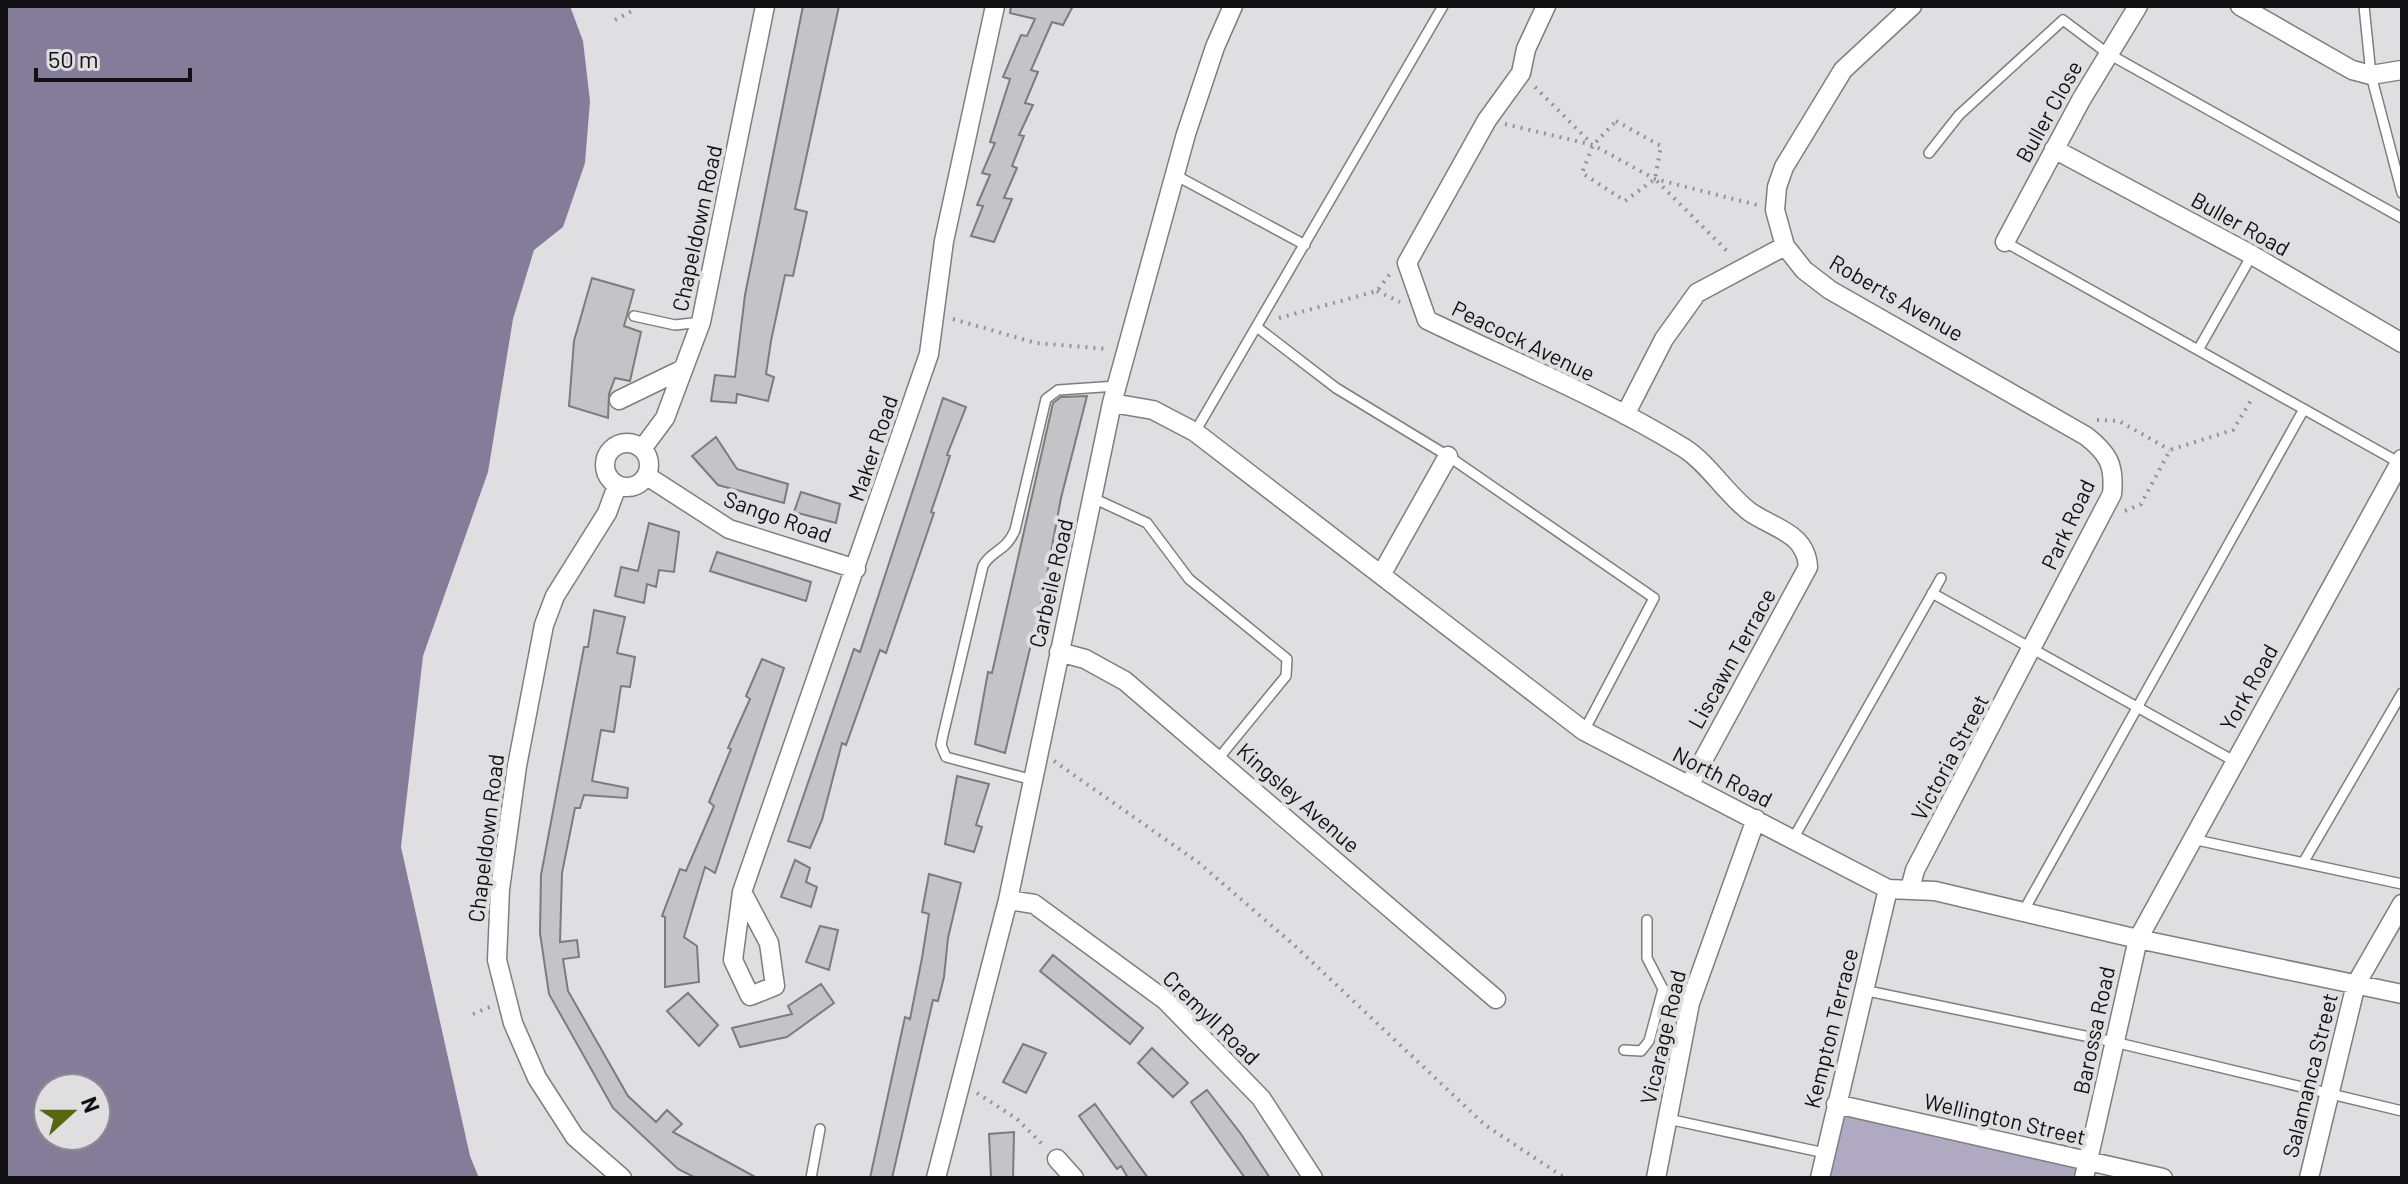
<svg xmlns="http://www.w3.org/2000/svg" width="2408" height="1184" viewBox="0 0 2408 1184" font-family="Barlow,sans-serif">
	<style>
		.green { fill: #b0a9c2 }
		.water { fill: #857c9a; fill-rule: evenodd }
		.building { fill: #c4c3c6; stroke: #7c7b7e; stroke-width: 2 }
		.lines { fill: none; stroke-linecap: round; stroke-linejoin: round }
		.lane-casing { stroke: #7e7d80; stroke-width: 12 }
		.street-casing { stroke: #7e7d80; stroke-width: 21 }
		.path { stroke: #939294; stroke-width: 4; stroke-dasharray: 2 6; stroke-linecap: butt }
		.lane { stroke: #fff; stroke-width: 9 }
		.street { stroke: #fff; stroke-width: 18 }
		.labels { text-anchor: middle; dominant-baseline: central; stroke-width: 8; stroke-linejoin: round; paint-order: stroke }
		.street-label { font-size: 22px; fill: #111012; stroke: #dfdee1 }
	</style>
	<rect width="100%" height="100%" fill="#dfdee1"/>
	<path class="green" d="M1839 1108 2085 1164 2081 1178H1824Z"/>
	<path class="water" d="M6 6H570L583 41 590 101 585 163 563 227 534 250 513 319 488 472 423 656 401 847 470 1156 479 1178H6ZM48 1088H96V1136H48Z"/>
	<path class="building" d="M803 6H839L795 209 807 212 793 276 785 275 771 341 766 374 774 377 768 401 737 394 736 403 711 401 715 375 735 377 745 295Z
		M1011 6H1073L1063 25 1052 22 1031 70 1038 72 1025 103 1033 105 1019 135 1024 136 1012 166 1017 168 1004 198 1012 199 994 242 971 236 983 206 977 205 990 175 982 173 995 143 990 142 1010 79 1003 77 1021 35 1027 36 1035 19 1010 13Z
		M592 278 634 290 624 326 641 332 630 381 615 378 609 394 608 418 569 406 574 341Z
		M1087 396 1061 498 1044 590 1005 753 975 744 988 672 992 673 1053 403 1061 397Z
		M943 398 966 407 947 455 950 456 931 512 934 513 886 653 880 650 846 745 842 743 822 820 810 848 788 841 854 649 860 652Z
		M716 437 737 469 788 484 784 503 718 485 692 456Z
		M801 492 840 504 836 523 794 512Z
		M649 523 679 532 674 572 659 570 656 587 647 584 644 603 615 596 621 567 638 571Z
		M717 552 811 582 806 601 710 571Z
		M594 610 625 617 617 653 635 657 630 687 621 686 614 732 601 730 592 781 628 788 627 798 584 795 580 808H575L562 873 560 942 577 940 579 957 563 959 568 991 628 1096 656 1122 667 1110 682 1124 673 1132 757 1178H696L678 1169 613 1108 549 994 540 933 541 875 584 647H588Z
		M762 659 784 668 715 873 705 867 684 937 697 946 699 982 665 987V917L662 916 680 869 686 871 714 806 709 802 731 749 728 748 750 699 746 696Z
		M957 776 989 784 976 825 982 827 974 852 945 844Z
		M795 860 810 868 806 882 817 887 811 907 781 897Z
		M929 874 961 883 948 938 944 977 938 1001 933 1000 892 1178H870L905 1017 910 1019 922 958 929 914 922 912Z
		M820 926 838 930 829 970 806 962Z
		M1053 955 1143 1028 1130 1044 1040 971Z
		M821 984 834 1003 787 1037 740 1047 732 1028 792 1014 788 1006Z
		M688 993 718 1025 699 1046 667 1011Z
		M1023 1044 1046 1053 1026 1093 1003 1082Z
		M1152 1048 1188 1083 1173 1097 1138 1063Z
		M1207 1090 1241 1134 1270 1178H1245L1191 1102Z
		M1095 1104 1105 1118 1148 1178H1128L1121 1166 1117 1169 1079 1116Z
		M1014 1132 1013 1178 991 1177 989 1134Z"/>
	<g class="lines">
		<g class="lane-casing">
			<path id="lane" d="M2364 6 2371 75 2402 193
				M1929 153 1959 115 2063 20 2107 53 2402 218
				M1175 175 1305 245
				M2005 242 2400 463
				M634 316 675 325 701 322
				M1258 328 1336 388 1448 456 1654 598 1584 731
				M2198 350 2252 255
				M1195 432 1443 6
				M1093 498 1147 523 1189 579 1287 659 1286 676 1218 759
				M1932 593 2234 761
				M1033 780 946 757 941 745 943 735 983 566C991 550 1006 552 1015 530L1046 399 1058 390 1117 386
				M1793 839 1941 578
				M2192 839 2402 884
				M2303 863 2402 693
				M2023 912 2304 409
				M1647 920V958L1663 989
				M1863 990 2114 1042 2402 1111
				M1624 1050 1641 1051 1649 1041 1663 989 1690 1003
				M1668 1119 1825 1153
				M811 1178 820 1129"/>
		</g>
		<g class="street-casing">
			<path id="street" d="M1546 6 1526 49 1521 73 1487 120 1407 263 1427 320C1512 361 1603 398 1684 448 1709 464 1726 494 1750 512 1775 529 1806 533 1808 567L1689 786
				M2240 6 2352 70 2371 75 2402 70
				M2054 149 2252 255 2402 343
				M2005 242 2081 100 2138 6
				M619 400 683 369
				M1112 403 1153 410 1195 432 1584 731 1888 889 1935 891 2138 939 2402 994
				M1625 415 1664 339 1697 293 1785 246
				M605 465a22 22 0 1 1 44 0a22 22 0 1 1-44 0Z
				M642 449 665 418 701 322 765 6
				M647 476 729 529 856 569
				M617 486 607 513 555 596 544 625 517 766 500 889 497 960 513 1023 537 1078 575 1137 622 1178
				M1381 575 1448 456
				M1059 652 1085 659 1125 681 1496 999
				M1910 889 1915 870 2112 494C2115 465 2108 453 2086 436L1830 290 1804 270 1785 246 1775 210 1777 187 1784 167 1843 70 1912 6
				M742 892 733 960 750 996 775 986 769 943 742 892 929 354 944 241 995 6
				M1008 900 1034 904 1165 1000 1261 1098 1313 1178
				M1836 1104 2163 1178
				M1057 1159 1074 1178
				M936 1178 1008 900 1112 403 1186 134 1215 47 1233 6
				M1656 1178 1690 1003 1756 819
				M1820 1178 1888 889
				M2084 1178 2138 939 2402 459
				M2309 1178 2356 984 2402 904"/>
		</g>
		<path class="path" d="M615 20 632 11 633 6
			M1535 87 1591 143
			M1616 121 1661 146 1655 179 1625 201 1582 173 1593 145Z
			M1505 124 1593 145 1655 179 1757 205
			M1657 181 1730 254
			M1377 291 1400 302
			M1279 318 1377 291 1392 271
			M953 319 1036 343 1108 349
			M2097 420 2119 421 2170 450
			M2125 511 2141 504 2170 450 2233 430 2253 397
			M1054 761 1199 863 1294 945 1485 1125 1565 1178
			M473 1014 490 1007
			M977 1093 1017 1119 1044 1146"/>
		<use href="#lane" class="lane"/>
		<use href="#street" class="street"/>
	</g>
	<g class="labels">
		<g class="street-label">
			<text transform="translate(2048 111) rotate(-61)">Buller Close</text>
			<text transform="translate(2241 223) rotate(29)">Buller Road</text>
			<text transform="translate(696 228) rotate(-78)">Chapeldown Road</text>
			<text transform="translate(1897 297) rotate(30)">Roberts Avenue</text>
			<text transform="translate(1524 340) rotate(26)">Peacock Avenue</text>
			<text transform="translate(872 448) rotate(-71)">Maker Road</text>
			<text transform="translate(778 516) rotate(20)">Sango Road</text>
			<text transform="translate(2067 524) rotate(-65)">Park Road</text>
			<text transform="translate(1050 583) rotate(-77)">Carbeile Road</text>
			<text transform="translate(1731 658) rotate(-61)">Liscawn Terrace</text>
			<text transform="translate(2248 687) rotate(-61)">York Road</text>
			<text transform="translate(1949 757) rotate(-62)">Victoria Street</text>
			<text transform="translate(1723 776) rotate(27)">North Road</text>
			<text transform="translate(1299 797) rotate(41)">Kingsley Avenue</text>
			<text transform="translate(485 838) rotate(-83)">Chapeldown Road</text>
			<text transform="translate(1212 1017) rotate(44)">Cremyll Road</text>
			<text transform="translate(1830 1028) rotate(-76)">Kempton Terrace</text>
			<text transform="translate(2093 1030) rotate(-78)">Barossa Road</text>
			<text transform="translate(1662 1037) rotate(-77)">Vicarage Road</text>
			<text transform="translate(2309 1075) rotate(-76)">Salamanca Street</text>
			<text transform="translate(2005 1118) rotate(13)">Wellington Street</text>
		</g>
	</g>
	<rect width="2408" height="1184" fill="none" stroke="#111012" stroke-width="16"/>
	<g transform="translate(72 1112) rotate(69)"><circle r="38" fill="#dfdee1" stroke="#8d8c8e" stroke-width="2"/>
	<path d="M0-6L14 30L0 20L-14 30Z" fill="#58660d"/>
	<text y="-12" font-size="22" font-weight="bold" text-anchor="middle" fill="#111012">N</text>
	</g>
	<path d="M36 68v12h154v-12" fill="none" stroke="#111012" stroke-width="4"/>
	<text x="48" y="68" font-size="24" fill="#111012" stroke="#dfdee1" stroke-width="6" paint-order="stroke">50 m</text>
</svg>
